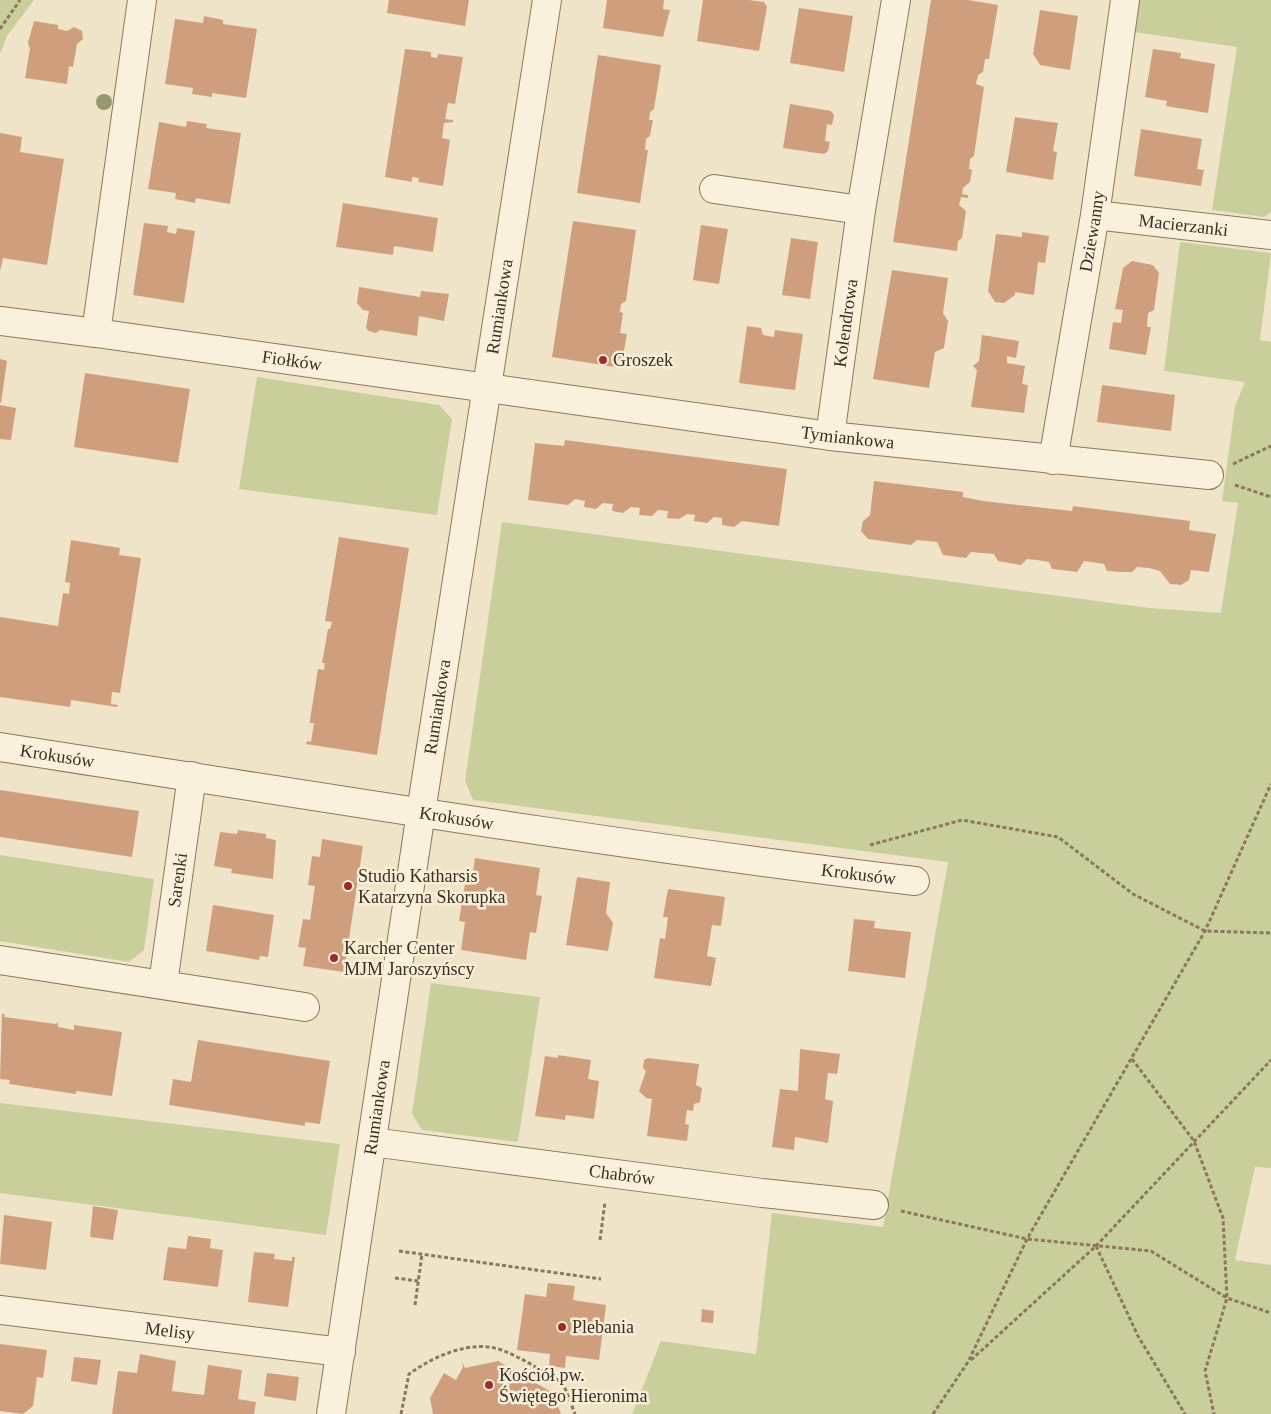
<svg xmlns="http://www.w3.org/2000/svg" width="1271" height="1414" viewBox="0 0 1271 1414" font-family="Georgia,serif">
	<style>
		.green { fill: #c9cf9b }
		.building { fill: #cf9f7d }
		.lines { fill: none; stroke-linecap: round; stroke-linejoin: round }
		.street-casing { stroke: #8d765c; stroke-width: 30 }
		.path { stroke: #8d765c; stroke-width: 3; stroke-dasharray: 4 2.5; stroke-linecap: butt }
		.street { stroke: #faf1dc; stroke-width: 28 }
		.tree { fill: #96986f }
		.poi-dot { fill: #9e2a2b; stroke: #f7eed8; stroke-width: 2 }
		.labels { text-anchor: middle; dominant-baseline: central; stroke-width: 5; stroke-linejoin: round; paint-order: stroke }
		.street-label { font-size: 18px; fill: #3d2e20; stroke: #f7eed8 }
		.poi-label { font-size: 18px; fill: #3d2e20; stroke: #f7eed8; text-anchor: start }
	</style>
	<rect width="100%" height="100%" fill="#f0e4c8"/>
	<path class="green" d="M0 0H34L7 36 0 54Z
		M1139 0H1271V212L1264 217 1212 210 1237 47 1134 32Z
		M1180 242 1271 253 1260 340 1271 342V1168L1255 1167 1235 1260 1271 1265V1414H632L661 1341 756 1354 772 1213 883 1227 948 862 473 800 465 781 502 522 1150 608 1221 613 1238 503 1222 501 1235 406 1245 382 1164 371Z
		M257 377 439 405 452 419 437 515 239 489Z
		M0 855 154 879 144 950 129 962 0 941Z
		M431 983 540 997 518 1142 422 1130 412 1114Z
		M0 1103 340 1144 326 1235 0 1193Z"/>
	<path class="building" d="M389 0H469L465 26 387 13Z
		M607 0H664L663 9 670 10 663 37 603 28Z
		M703 0H749L764 2 767 7 759 51 697 41Z
		M931 0H968L998 5 989 59H985L983 72 978 75 976 84 984 87 974 156 970 159 969 169 972 170 970 182 963 188 962 194 968 195V198L961 197 959 205 966 211 962 238 958 241 957 251 893 242Z
		M799 8 853 16 844 72 790 63Z
		M1040 10 1078 16 1070 70 1040 65 1033 54Z
		M204 16 223 20V24L257 29 246 98 212 93V97L192 94 193 88 165 84 175 19 203 23Z
		M34 21 58 25V29L67 31 74 27 82 31 83 39 77 44 73 67 69 66 67 84 25 78 30 49 28 43Z
		M405 49 431 52V57L437 58 438 54 463 57 455 104 448 103 445 119 453 120V122L444 123 442 138 450 140 443 186 418 182 419 178 412 177V182L385 177Z
		M1153 49 1181 53 1180 58 1215 64 1208 113 1166 106 1167 101 1145 97Z
		M598 55 661 65 654 109 650 112 649 120H653L650 136 646 139 645 150H648L640 203 577 193Z
		M790 104 831 111 834 115 832 125 827 124 825 141 830 142 828 151 824 154 783 148Z
		M1015 117 1058 123 1053 151 1057 152 1053 180 1006 172Z
		M187 121 207 124 206 128 241 133 230 204 196 198 195 203 175 199 176 193 148 189 159 122 186 127Z
		M1141 129 1202 139 1197 169 1204 170 1201 186 1134 176Z
		M0 133 22 137 20 152 64 159 47 265 3 258 0 271Z
		M343 203 438 218 433 252 394 246 393 255 336 247Z
		M573 221 636 230 626 301 621 304 620 312 623 313 620 333 627 334 621 368 552 357Z
		M144 223 168 226 167 232 176 234 177 228 195 231 184 303 133 295Z
		M701 225 728 229 719 284 693 280Z
		M1022 232 1049 236 1045 263 1038 262 1034 295 1015 292V295L1004 303 995 302 988 291 996 234 1022 237Z
		M791 238 818 242 810 299 782 295Z
		M1132 261 1153 265 1159 273 1154 310 1148 313 1147 327H1151L1146 355 1109 349 1113 322 1121 323 1123 310 1115 309 1123 268Z
		M892 270 948 278 943 313 948 321 946 335 944 348 935 352 929 388 873 379Z
		M359 287 420 297 421 291 449 294 444 321 419 316 417 336 380 330 376 333 369 331 366 328 369 311 363 310 357 303Z
		M747 326 761 328 763 335 774 337 775 330 803 334 795 390 739 383Z
		M982 335 1019 341 1016 358 1007 356V363L1025 366 1022 384 1028 385 1024 413 971 407 977 370 973 366 979 361Z
		M0 359 7 361 1 403H0Z
		M85 373 190 389 178 463 74 447Z
		M1102 385 1175 395 1171 431 1097 422Z
		M0 405 16 408 11 440 0 439Z
		M565 440 787 469 779 526 742 521 734 527 722 525V518L714 517 707 523 694 521 695 515 687 514 679 519 667 518 668 511 658 510 652 516 639 515 640 508 631 507 623 513 612 511 613 504 603 503 596 509 584 507 585 501 575 499 568 505 528 500 535 443 564 446Z
		M874 481 963 492V497L983 501 1072 511 1073 506 1190 521 1189 530 1216 534 1209 572 1191 570 1189 580 1181 585 1170 584 1160 571 1149 568 1137 567 1132 572H1120L1107 571 1104 564 1084 561 1077 572 1052 569 1049 562 1037 560 1027 559 1021 565 998 561 994 554 971 552 966 558 943 555 937 542 917 540 911 545 868 539 861 531 863 521 870 515Z
		M339 537 409 548 377 755 306 744 307 741 311 742 314 723H310V720L318 669 324 670 325 663H322L328 629H330L332 622 325 621Z
		M71 540 120 548 119 555 141 558 120 693 112 692 111 704 118 705 117 707 71 700 70 707 0 697V617L58 626 63 593 69 594 70 583 65 582Z
		M0 790 139 811 132 857 0 837Z
		M238 830 266 834V838L276 840 273 879 231 873 232 869 214 866 220 832 237 834Z
		M322 839 363 846 344 972 303 966 306 948 298 947 303 919 310 920 315 886 308 885 312 856 320 857Z
		M475 858 540 868 536 895 542 896 536 933 530 932 526 960 461 950 465 922 459 921 465 884 471 885Z
		M577 877 610 882 606 913 613 923 608 951 566 945Z
		M668 889 725 897 721 926 712 925 707 956 716 958 711 986 654 978 660 938 665 939 668 917H663Z
		M213 905 274 915 268 957 260 956 259 960 206 951Z
		M854 919 875 921 874 928 911 932 905 978 848 971Z
		M2 1014H5L4 1017 56 1024 58 1022V1027L74 1030V1025L122 1032 112 1096 76 1091V1094L9 1084 10 1080 0 1079Z
		M198 1040 330 1061 320 1124 305 1122V1126L169 1105 173 1079 191 1082Z
		M800 1049 840 1054 837 1074 828 1073 825 1099 833 1101 828 1143 795 1137 794 1150 772 1147 780 1089 798 1091Z
		M558 1055 591 1060 588 1079 599 1081 594 1119 566 1115 565 1120 535 1116 545 1056 558 1058Z
		M648 1058 699 1064 696 1085 702 1088 700 1102 694 1104 693 1111 687 1110 685 1124 689 1125 687 1141 647 1136 652 1099 646 1098 639 1091 646 1071 643 1068 644 1060Z
		M93 1206 118 1210 113 1240 90 1237Z
		M4 1215 52 1222 46 1270 0 1264Z
		M188 1236 211 1239 210 1248 223 1250 218 1287 163 1280 168 1247 186 1249Z
		M254 1252 275 1254 274 1259 292 1261V1257H295L288 1307 248 1302Z
		M548 1283 575 1286 573 1300 606 1305 599 1360 566 1356 565 1368 549 1366 550 1354 517 1350 525 1294 546 1297Z
		M702 1309 714 1311 713 1323 701 1322Z
		M0 1344 47 1350 43 1378 37 1377 33 1406 23 1414 0 1411Z
		M140 1354 176 1361 172 1391 204 1395 208 1365 242 1370 238 1399 256 1402 254 1414H112L118 1371 137 1373Z
		M74 1357 101 1360 97 1385 71 1381Z
		M498 1361 553 1393 561 1414H433L430 1398 444 1373 456 1380 463 1367 462 1362 465 1368Z
		M267 1373 299 1377 296 1401 264 1396Z"/>
	<g class="lines">
		<g class="street-casing">
			<g id="street">
				<path id="s1" d="M142 0 96 333 830 436 1209 475"/>
				<path d="M714 189 861 210"/>
				<path id="s2" d="M1095 215 1271 235"/>
				<path d="M0 321 96 333"/>
				<path id="s3" d="M830 436 861 210 896 0"/>
				<path id="s4" d="M1053 460 1095 215 1125 0"/>
				<path id="s5" d="M0 747C304 794 609 845 915 881"/>
				<path d="M0 960 305 1007"/>
				<path id="s6" d="M163 984 192 776"/>
				<path id="s7" d="M372 1142 762 1193 874 1205"/>
				<path id="s8" d="M0 1310 341 1352"/>
				<path id="s9" d="M331 1414 421 812 547 0"/>
			</g>
		</g>
		<path class="path" d="M0 29 20 0
			M1233 464 1271 446
			M1235 485 1271 497
			M870 845 962 820 1058 837 1133 894 1205 931 1271 933
			M1132 1059 1194 1141 1223 1218 1227 1298 1205 1371 1214 1414
			M901 1211 1027 1239 1151 1251 1227 1298 1271 1313
			M600 1240 605 1202
			M1096 1246 1138 1336 1185 1414
			M399 1251 601 1279
			M395 1278 418 1281
			M415 1305 422 1254
			M971 1360 1096 1246 1271 1060
			M401 1414 409 1374C434 1356 473 1338 504 1351 524 1359 544 1372 563 1383L575 1414
			M933 1414 968 1362 1027 1239 1205 931 1271 784"/>
		<use href="#street" class="street"/>
	</g>
	<circle class="tree" cx="104" cy="102" r="8"/>
	<g class="poi-dot">
		<circle cx="603" cy="360" r="5"/>
		<circle cx="348" cy="886" r="5"/>
		<circle cx="334" cy="958" r="5"/>
		<circle cx="562" cy="1327" r="5"/>
		<circle cx="489" cy="1385" r="5"/>
	</g>
	<g class="labels">
		<g class="street-label">
			<text stroke="none"><textPath href="#s2" startOffset="89">Macierzanki</textPath></text>
			<text stroke="none"><textPath href="#s4" startOffset="232">Dziewanny</textPath></text>
			<text stroke="none"><textPath href="#s9" startOffset="1120">Rumiankowa</textPath></text>
			<text stroke="none"><textPath href="#s3" startOffset="114">Kolendrowa</textPath></text>
			<text stroke="none"><textPath href="#s1" startOffset="534">Fiołków</textPath></text>
			<text stroke="none"><textPath href="#s1" startOffset="1095">Tymiankowa</textPath></text>
			<text stroke="none"><textPath href="#s9" startOffset="715">Rumiankowa</textPath></text>
			<text stroke="none"><textPath href="#s5" startOffset="58">Krokusów</textPath></text>
			<text stroke="none"><textPath href="#s5" startOffset="462">Krokusów</textPath></text>
			<text stroke="none"><textPath href="#s5" startOffset="868">Krokusów</textPath></text>
			<text stroke="none"><textPath href="#s6" startOffset="105">Sarenki</textPath></text>
			<text stroke="none"><textPath href="#s9" startOffset="310">Rumiankowa</textPath></text>
			<text stroke="none"><textPath href="#s7" startOffset="252">Chabrów</textPath></text>
			<text stroke="none"><textPath href="#s8" startOffset="171">Melisy</textPath></text>
		</g>
		<g class="poi-label">
			<text x="613" y="360">Groszek</text>
			<text x="358" y="876">Studio Katharsis<tspan x="358" dy="21">Katarzyna Skorupka</tspan></text>
			<text x="344" y="948">Karcher Center<tspan x="344" dy="21">MJM Jaroszyńscy</tspan></text>
			<text x="572" y="1327">Plebania</text>
			<text x="499" y="1375">Kościół pw.<tspan x="499" dy="21">Świętego Hieronima</tspan></text>
		</g>
	</g>
</svg>
